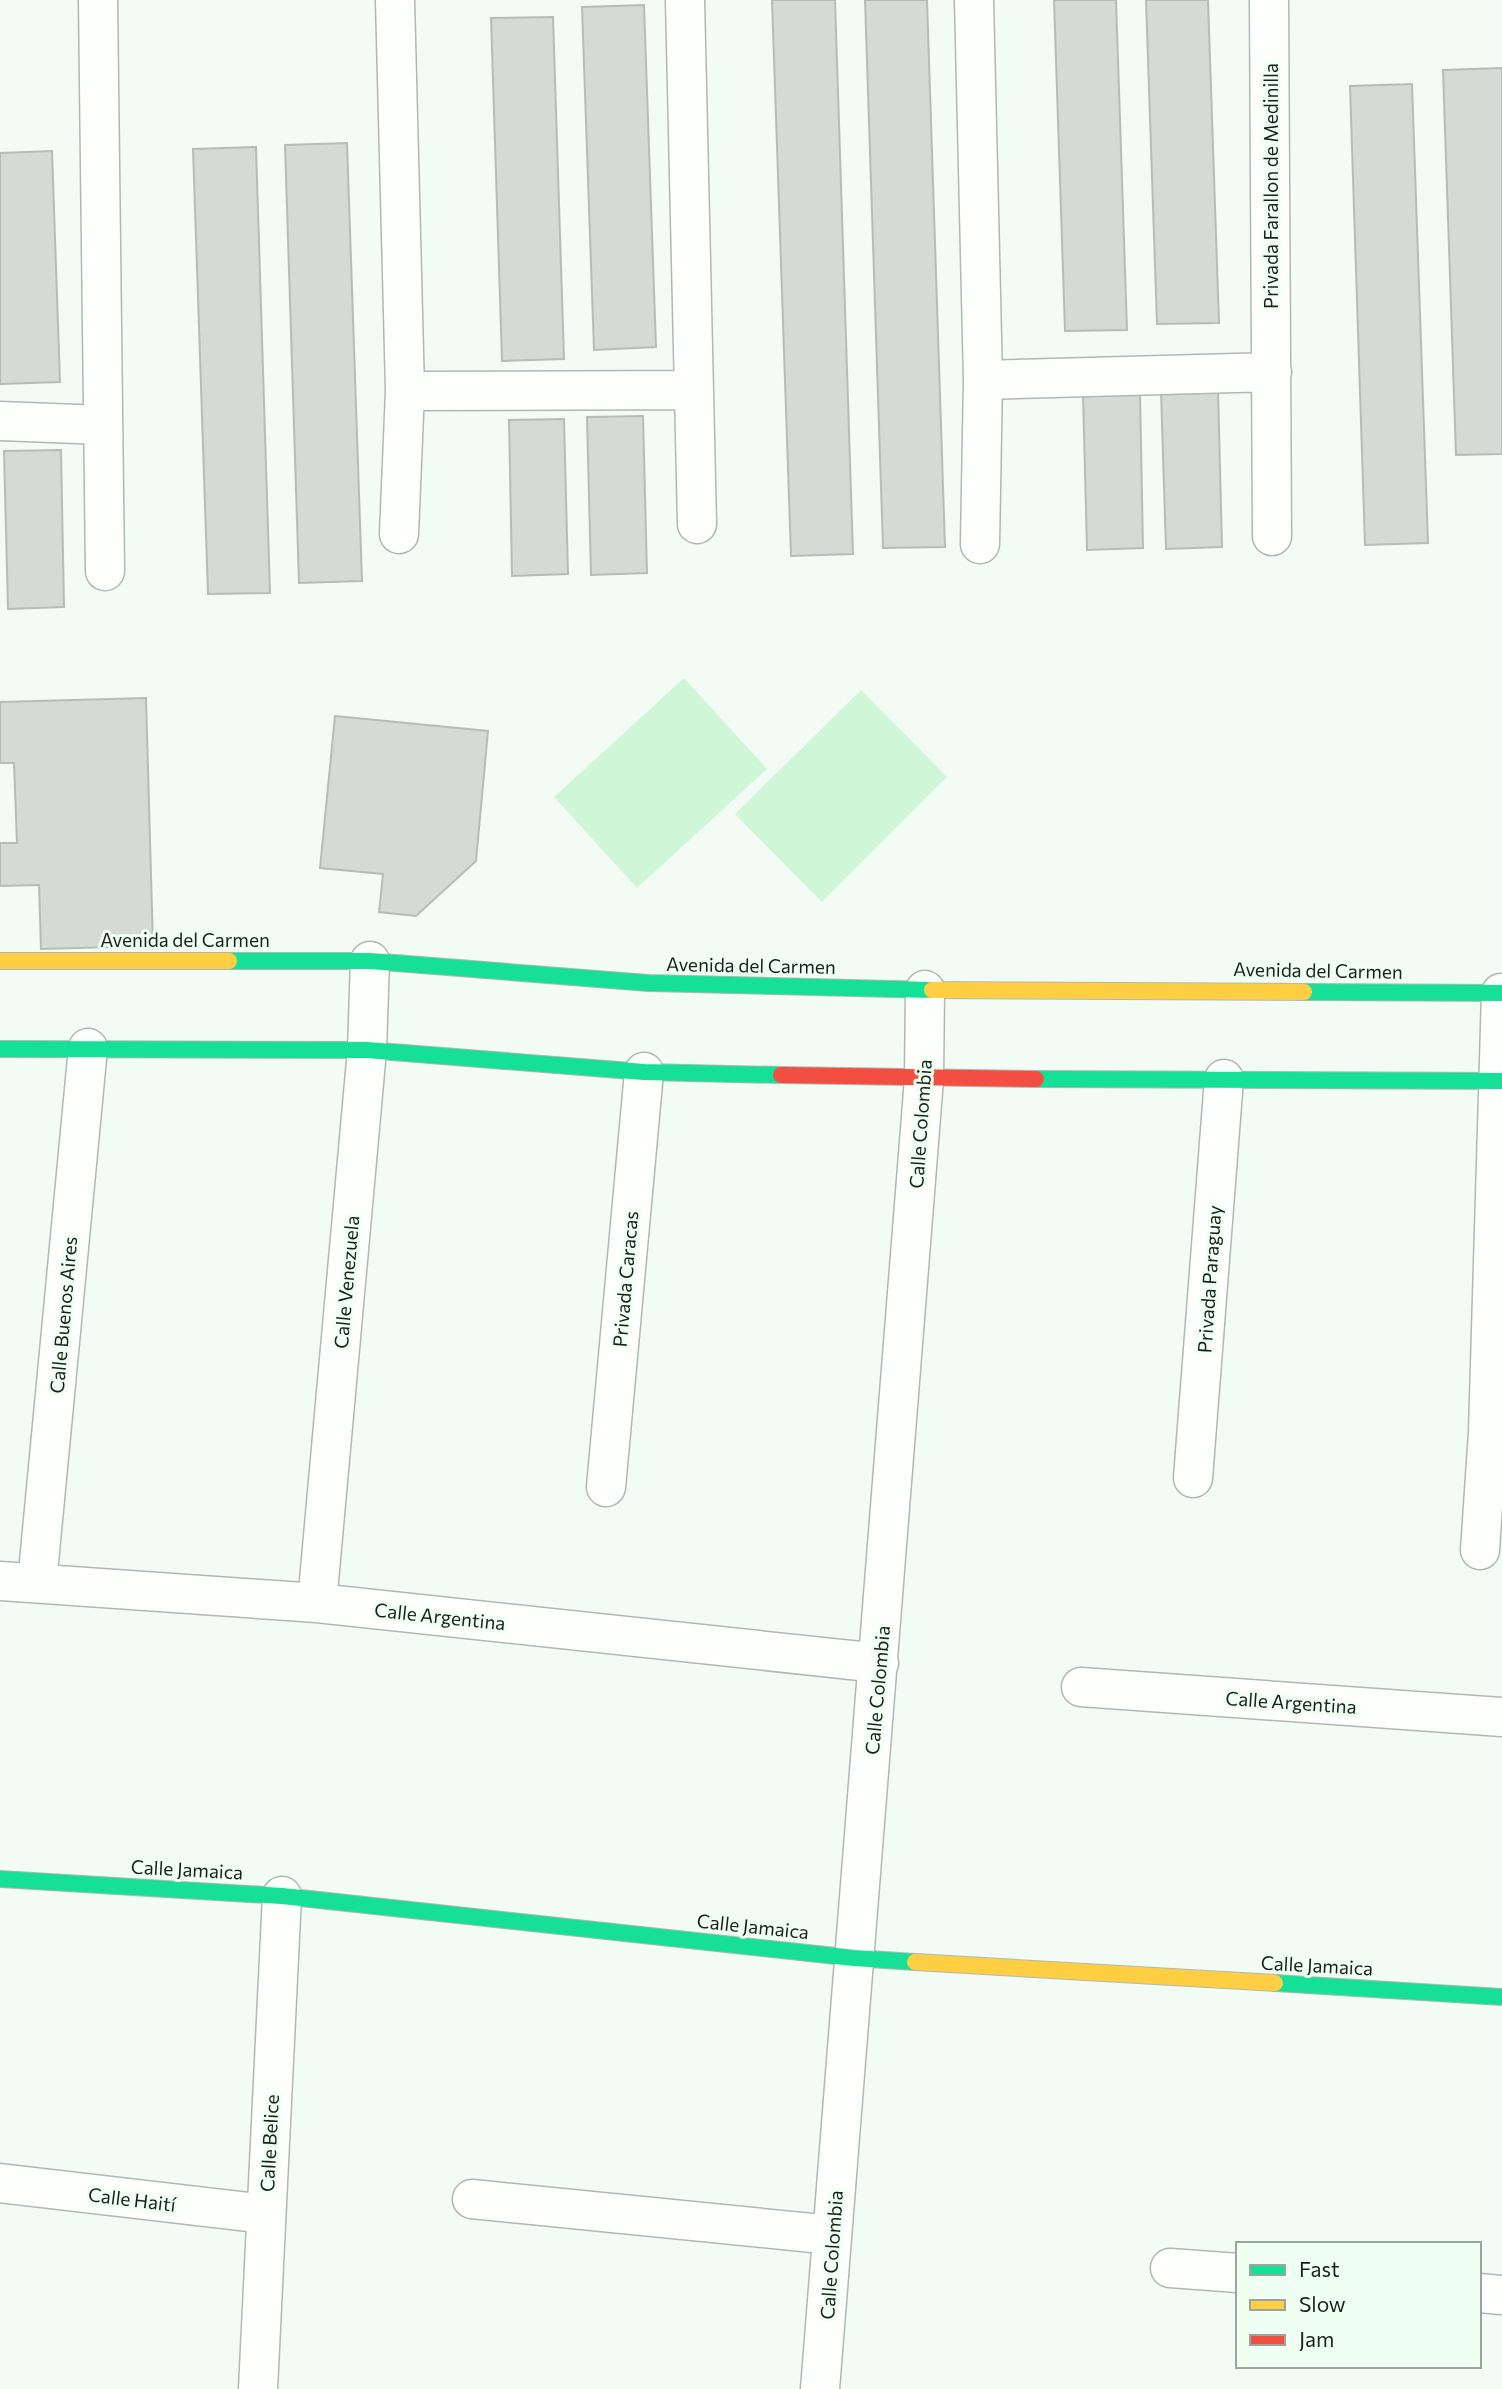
<svg xmlns="http://www.w3.org/2000/svg" width="1502" height="2389" viewBox="0 0 1502 2389" font-family="Commissioner,sans-serif">
	<style>
		.green { fill: #d0f6d8 }
		.building { fill: #d4dbd5; stroke: #b6bdb7; stroke-width: 2 }
		.lines { fill: none; stroke-linecap: round; stroke-linejoin: round }
		.street-casing { stroke: #b1b8b3; stroke-width: 41 }
		.fast-casing { stroke: #b1b8b3; stroke-width: 18 }
		.slow-casing { stroke: #b1b8b3; stroke-width: 18 }
		.jam-casing { stroke: #b1b8b3; stroke-width: 18 }
		.street { stroke: #fdfffd; stroke-width: 38 }
		.fast { stroke: #16e098; stroke-width: 16 }
		.slow { stroke: #ffcf43; stroke-width: 16 }
		.jam { stroke: #f24e42; stroke-width: 16 }
		.labels { text-anchor: middle; dominant-baseline: central; stroke-width: 6; stroke-linejoin: round; paint-order: stroke }
		.street-label { font-size: 19px; fill: #1a201b; stroke: #effff2 }
	</style>
	<rect width="100%" height="100%" fill="#f2fcf4"/>
	<path class="green" d="M684 678 767 769 637 888 554 797Z
		M861 690 947 777 822 902 735 814Z"/>
	<path class="building" d="M772 0H835L853 554 791 556Z
		M865 0H927L945 547 883 548Z
		M1054 0H1116L1127 330 1065 331Z
		M1146 0H1208L1219 323 1157 324Z
		M644 5 656 347 594 350 582 7Z
		M553 17 564 359 502 361 491 18Z
		M1502 68V454L1456 455 1443 70Z
		M1412 84 1428 543 1365 545 1350 86Z
		M347 143 362 581 299 583 285 145Z
		M256 147 270 593 208 594 193 149Z
		M52 151 60 382 0 384V153Z
		M1218 390 1222 547 1166 549 1161 391Z
		M1140 393 1143 548 1087 550 1083 394Z
		M643 416 647 573 591 575 587 417Z
		M564 419 568 574 512 576 509 420Z
		M61 450 64 607 8 609 4 451Z
		M146 698 153 946 41 949 39 885 0 886V843H17L14 763H0V702Z
		M335 716 488 731 476 861 416 916 379 912 383 874 320 868Z"/>
	<g class="lines">
		<g class="street-casing">
			<path id="street" d="M98 0 105 571
				M395 0 405 391 399 534
				M685 0 697 524
				M974 0 983 380 980 544
				M1269 0 1272 536
				M983 380 1272 372
				M405 391 694 390
				M0 421 103 425
				M1193 1478 1224 1079
				M606 1487 644 1072
				M1480 1550 1488 1432 1501 993
				M0 1581 317 1603 879 1663
				M37 1583 88 1048
				M317 1603 367 1050 370 961
				M1081 1687 1502 1717
				M0 2183 265 2214
				M472 2199 832 2235
				M1170 2268 1238 2273
				M1479 2293 1502 2295
				M258 2389 282 1896
				M820 2389 924 1079 925 990"/>
		</g>
		<g class="fast-casing">
			<path id="fast" d="M229 961H370L648 983 932 990
				M1304 992 1502 993
				M0 1049 367 1050 644 1072 781 1075
				M1036 1079 1502 1081
				M0 1879 282 1896 854 1958 915 1962
				M1275 1983 1502 1997"/>
		</g>
		<g class="slow-casing">
			<path id="slow" d="M0 961H229
				M932 990 1304 992
				M915 1962 1275 1983"/>
		</g>
		<g class="jam-casing">
			<path id="jam" d="M781 1075 1036 1079"/>
		</g>
		<use href="#street" class="street"/>
		<use href="#fast" class="fast"/>
		<use href="#slow" class="slow"/>
		<use href="#jam" class="jam"/>
	</g>
	<g class="labels">
		<g class="street-label">
			<text transform="translate(1270 186) rotate(-90)">Privada Farallon de Medinilla</text>
			<text x="185" y="939">Avenida del Carmen</text>
			<text transform="translate(751 965) rotate(1)">Avenida del Carmen</text>
			<text transform="translate(1318 970) rotate(1)">Avenida del Carmen</text>
			<text transform="translate(920 1124) rotate(-86)">Calle Colombia</text>
			<text transform="translate(625 1279) rotate(-85)">Privada Caracas</text>
			<text transform="translate(1209 1279) rotate(-86)">Privada Paraguay</text>
			<text transform="translate(346 1282) rotate(-85)">Calle Venezuela</text>
			<text transform="translate(63 1315) rotate(-85)">Calle Buenos Aires</text>
			<text transform="translate(440 1616) rotate(6)">Calle Argentina</text>
			<text transform="translate(877 1690) rotate(-85)">Calle Colombia</text>
			<text transform="translate(1291 1702) rotate(4)">Calle Argentina</text>
			<text transform="translate(187 1869) rotate(3)">Calle Jamaica</text>
			<text transform="translate(753 1926) rotate(6)">Calle Jamaica</text>
			<text transform="translate(1317 1965) rotate(3)">Calle Jamaica</text>
			<text transform="translate(269 2143) rotate(-87)">Calle Belice</text>
			<text transform="translate(132 2199) rotate(7)">Calle Haití</text>
			<text transform="translate(831 2255) rotate(-86)">Calle Colombia</text>
		</g>
	</g>
	<rect x="1236" y="2242" width="245" height="126" fill="#effff2" stroke="#9aa69c" stroke-width="2"/>
	<rect x="1250" y="2265" width="35" height="10" fill="#16e098" stroke="#9aa69c" stroke-width="2"/>
	<text x="1299" y="2277" font-size="21" fill="#1a201b">Fast</text>
	<rect x="1250" y="2300" width="35" height="10" fill="#ffcf43" stroke="#9aa69c" stroke-width="2"/>
	<text x="1299" y="2312" font-size="21" fill="#1a201b">Slow</text>
	<rect x="1250" y="2335" width="35" height="10" fill="#f24e42" stroke="#9aa69c" stroke-width="2"/>
	<text x="1299" y="2347" font-size="21" fill="#1a201b">Jam</text>
</svg>
